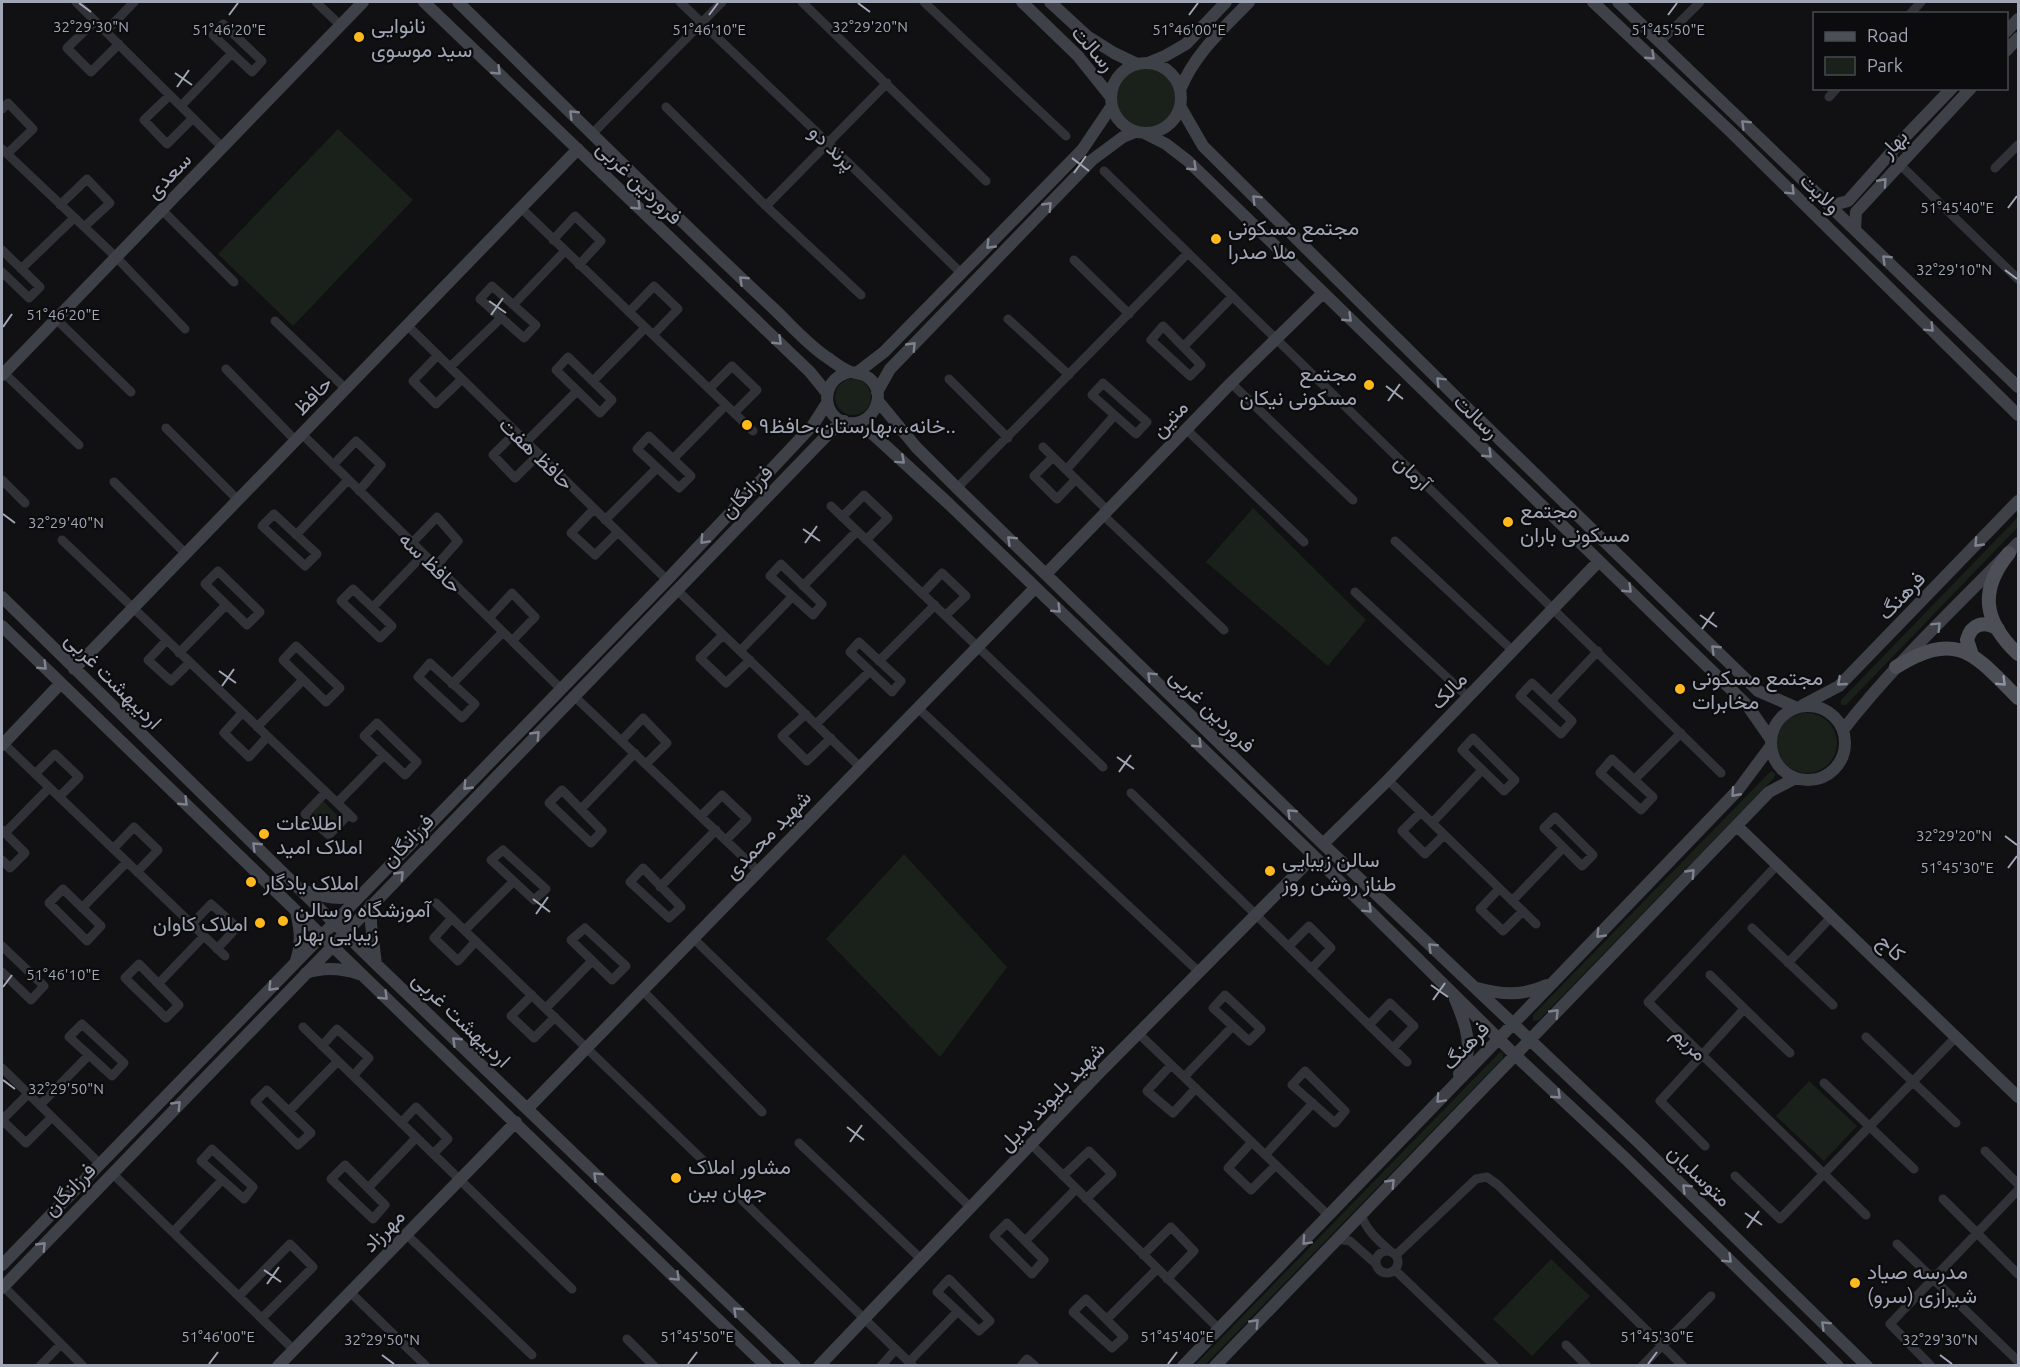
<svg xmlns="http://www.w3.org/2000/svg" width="2020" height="1367" viewBox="0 0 2020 1367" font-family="Ubuntu,Vazirmatn,sans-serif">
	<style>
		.green { fill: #19211a }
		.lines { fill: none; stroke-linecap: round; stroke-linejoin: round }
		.street { stroke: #313238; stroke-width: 9 }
		.secondary { stroke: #3f4148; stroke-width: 12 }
		.primary { stroke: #4d4f57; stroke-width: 14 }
		.oneway { stroke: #7e838f }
		.oneway2 { stroke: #8f95a2 }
		.ticks { fill: none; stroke: #a0a6b5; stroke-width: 2 }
		.poi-dot { fill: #ffb91c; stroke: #0c0c0e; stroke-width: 2 }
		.labels { text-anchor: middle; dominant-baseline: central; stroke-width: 4.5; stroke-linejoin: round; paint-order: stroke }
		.poi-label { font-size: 21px; fill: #a0a6b5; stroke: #0c0c0e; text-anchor: start }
		.street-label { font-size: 21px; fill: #a0a6b5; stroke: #0c0c0e }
		.ticks-label { font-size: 15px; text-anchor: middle; fill: #a0a6b5; stroke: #0c0c0e; stroke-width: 4.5; stroke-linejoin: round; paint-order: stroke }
	</style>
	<rect width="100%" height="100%" fill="#111113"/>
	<path class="green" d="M1116 98a30 30 0 1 1 60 0a30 30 0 1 1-60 0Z
		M338 129 413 200 293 326 218 254Z
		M835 397a18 18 0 1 1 36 0a18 18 0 1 1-36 0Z
		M1253 508 1366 620 1328 666 1206 562Z
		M2018 517V527L1846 705H1841V700Z
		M1777 743a30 30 0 1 1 60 0a30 30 0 1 1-60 0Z
		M1772 771 1775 774 1774 778 1539 1020 1533 1021V1015L1769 773Z
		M322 800 340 818 329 830 311 812Z
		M904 854 1007 967 940 1057 826 939Z
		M1500 1052 1503 1053V1058L1205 1365H1195Z
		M1809 1081 1857 1126 1824 1161 1776 1116Z
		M1551 1259 1590 1296 1532 1356 1493 1319Z"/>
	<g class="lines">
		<path class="street" d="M76 2 222 147
			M316 2 340 25
			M680 2 828 143 962 274
			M802 2 986 181
			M924 2 1066 136
			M1910 14 1921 2
			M95 21 67 48 91 72 119 44
			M223 24 262 61 252 72 213 35Z
			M106 31 134 2
			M1660 42 1700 2
			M170 95 144 120 167 144 193 118
			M1829 97 1837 88
			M181 106 232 53
			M666 107 766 206 861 295
			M2 109 8 103 33 129 7 154
			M592 134 722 2
			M2 149 116 257 185 329
			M1889 154 2018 279
			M1995 168 2018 145
			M1104 171 1721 773
			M60 205 87 179 110 203 84 227
			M766 206 887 83
			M521 208 753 431
			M162 210 234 282
			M553 240 575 216 601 241 579 265
			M2 250 40 287 29 298 2 272
			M1074 260 1129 314
			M21 269 74 218
			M492 286 536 325 524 338 480 299Z
			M513 305 565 251
			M629 312 654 286 678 309 653 335
			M56 319 131 392
			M1008 319 1069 375
			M275 321 346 389
			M407 325 667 580
			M1163 326 1201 365 1190 376 1151 340Z
			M1184 346 1232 297
			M438 355 413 381 436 404 462 379
			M568 357 612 400 600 413 556 370Z
			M450 367 501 318
			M226 369 296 441
			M4 373 79 445
			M949 379 1008 438
			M593 381 645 328
			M1103 383 1147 422 1136 434 1092 395Z
			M1231 383 1353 500
			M709 389 732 366 757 390 734 413
			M166 428 238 500
			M1186 429 1304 542
			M516 432 493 455 515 478 539 454
			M302 434 561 689
			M649 436 691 476 679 488 637 449Z
			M526 442 577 391
			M1043 447 1107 510
			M1053 457 1034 476 1057 499 1076 479
			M673 459 726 405
			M333 465 356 441 381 465 359 491
			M1066 470 1114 416
			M2 480 25 503
			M114 482 186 554
			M957 488 1188 253
			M831 506 1103 767
			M594 509 571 533 595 555 618 532
			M274 514 317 554 305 566 262 526Z
			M1103 515 1224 630
			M842 517 864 495 888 518 866 540
			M605 520 657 468
			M296 535 348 480
			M62 540 353 818
			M1395 541 1513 651
			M412 543 437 517 458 541 436 566
			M781 564 822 604 813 615 770 576Z
			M218 571 260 612 247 625 205 584Z
			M803 586 857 531
			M353 589 392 626 380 638 341 601Z
			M677 590 860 767
			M1355 592 1468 697
			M923 593 942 573 966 596 946 615
			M373 607 424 554
			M489 618 512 593 535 617 512 641
			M723 635 700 658 726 683 750 660
			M166 641 148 660 171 681 189 663
			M859 642 901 681 892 692 850 652Z
			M296 646 340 688 326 702 283 660Z
			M740 651 792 597
			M179 653 226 605
			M879 661 935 605
			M430 663 475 704 462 718 418 677Z
			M1532 683 1572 721 1561 734 1520 696Z
			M452 684 503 632
			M574 696 758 871
			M1552 700 1598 651
			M918 708 1199 972
			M242 713 224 733 249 757 267 737
			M806 714 782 736 807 761 831 738
			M377 723 417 762 405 775 364 736Z
			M816 724 870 671
			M257 727 303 680
			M1473 738 1515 780 1504 791 1462 750Z
			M621 741 643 718 667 743 646 764
			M2 742 225 956
			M1612 759 1653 797 1641 810 1600 773Z
			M35 774 55 754 79 777 59 797
			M1635 779 1681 733
			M1388 780 1536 924
			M562 790 602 831 591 843 549 803Z
			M326 792 305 814 329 835 349 814
			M1131 793 1407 1062
			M337 803 384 755
			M581 809 635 753
			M1421 812 1402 831 1425 854 1444 835
			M701 816 722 795 747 819 726 840
			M1555 817 1593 855 1582 866 1544 828Z
			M1432 823 1482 770
			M2 830 25 853 10 868 2 860
			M5 833 49 788
			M113 849 134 827 158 850 137 872
			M503 850 546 889 534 900 491 860Z
			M1777 865 1648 1002 1866 1215
			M643 868 681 907 669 918 630 882Z
			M660 887 716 830
			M63 889 101 926 87 941 49 903Z
			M1499 889 1480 909 1503 931 1523 911
			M1512 901 1563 848
			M436 903 712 1169
			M82 908 127 862
			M452 918 434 938 458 961 476 941
			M192 924 211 904 237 927 217 949
			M585 928 626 966 612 980 571 940Z
			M1752 928 1833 1005
			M465 930 513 882
			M693 938 970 1207
			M2 946 44 986 31 1000 2 972
			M1289 946 1309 926 1331 948 1311 969
			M1788 963 1832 916
			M139 964 179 1005 166 1018 125 978Z
			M159 983 204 936
			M642 990 762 1112
			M532 995 511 1016 534 1038 555 1017
			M1225 995 1261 1029 1249 1041 1213 1008Z
			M546 1008 592 961
			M82 1024 124 1063 112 1076 69 1037Z
			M1369 1025 1390 1003 1414 1026 1393 1048
			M303 1027 572 1289
			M1138 1033 1329 1216
			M1866 1037 1956 1123
			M322 1046 337 1029 369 1058 353 1076
			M1171 1065 1147 1091 1173 1113 1196 1088
			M2 1068 100 1164
			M1305 1071 1345 1111 1335 1123 1292 1085Z
			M1184 1077 1232 1027
			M1824 1083 1914 1169
			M267 1090 311 1133 298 1145 255 1102Z
			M28 1094 2 1120 26 1143 52 1117
			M40 1105 89 1055
			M289 1111 338 1061
			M401 1123 416 1107 448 1139 433 1154
			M1252 1142 1228 1168 1251 1190 1276 1165
			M799 1143 921 1259
			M1031 1144 1219 1329
			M1705 1146 1660 1101 1744 1009 1790 1053 1710 975
			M212 1149 253 1187 244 1199 201 1161Z
			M1985 1151 2018 1184
			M1265 1155 1313 1103
			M345 1165 385 1205 373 1219 331 1179Z
			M112 1173 294 1350
			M1063 1176 1089 1151 1112 1174 1086 1199
			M1735 1176 1780 1219 1956 1037
			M368 1188 416 1138
			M1943 1199 2018 1274
			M742 1200 913 1366
			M1361 1214C1366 1230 1378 1240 1390 1251
			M1007 1223 1044 1260 1032 1274 994 1236Z
			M173 1232 222 1180
			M406 1234 532 1355
			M1337 1239 1350 1241 1376 1264
			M1026 1240 1076 1189
			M1897 1244 2018 1361
			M1376 1262a11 11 0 1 1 22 0a11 11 0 1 1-22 0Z
			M1143 1255 1171 1227 1194 1251 1167 1279
			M1396 1255 1476 1179 1487 1177 1498 1185 1683 1366
			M1395 1270 1495 1366
			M949 1279 990 1321 979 1331 937 1292Z
			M3 1286 83 1366
			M350 1292 426 1366
			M239 1296 290 1244 313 1267 262 1318
			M1086 1299 1124 1337 1112 1348 1073 1312Z
			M1107 1319 1157 1269
			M627 1339 654 1366
			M1566 1345 1587 1366
			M909 1362 957 1312
			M40 1366 61 1344
			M881 1366 896 1349
			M1021 1366 1027 1359 1035 1366
			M1642 1366 1711 1296
			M1931 1366 1890 1324 2018 1190"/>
		<path class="secondary" d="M424 2 810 372 827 393
			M458 2C563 105 667 209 774 309 791 325 808 345 828 358 835 363 844 370 851 372 860 374 866 374 872 381 885 396 875 419 856 423 824 428 814 380 850 372
			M1022 2 1078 56 1110 96
			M1050 2 1087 36 1114 53 1137 64
			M1593 2 1732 133 2018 415
			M1618 2 2018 387
			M2006 32 2018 19
			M2006 51 2018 38
			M1111 98a35 35 0 1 1 70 0a35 35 0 1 1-70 0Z
			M1148 63 1165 56 1186 44 1226 2
			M1180 90C1195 53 1222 30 1249 2
			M1180 106 1203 146 1458 399 1758 691 1795 707
			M1146 134 1166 144 1188 161 1747 705 1770 738
			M1830 206 1848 201 1903 139 1952 88
			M1855 230 1856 212 1971 88
			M858 372 884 352 1082 150 1111 107
			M2 375 363 2
			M877 392 890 369 1092 160 1123 137 1135 132
			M878 401 916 447 957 488 1323 844 1638 1142 1867 1366
			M856 423 875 436 949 504 1314 856 1515 1055 1625 1158 1838 1366
			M1046 574 1231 383 1323 293
			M2 597 376 964 795 1366
			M2 626 766 1366
			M74 669 578 149
			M1803 705 1839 686 2018 501
			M1771 743a37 37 0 1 1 74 0a37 37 0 1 1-74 0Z
			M1843 730C1896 662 1959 604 2018 543
			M2 745 61 683
			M1737 826 2018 1097
			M1323 844 1388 780 1599 561
			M305 891C324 897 340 901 361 895
			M371 905V924L376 964
			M296 961C302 943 300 929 296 911
			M306 973C324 967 341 968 359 974
			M1477 988C1502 995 1523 996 1547 985
			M1455 999C1462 1016 1471 1037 1467 1056 1466 1062 1462 1068 1459 1074
			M527 1109 1035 588
			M2 1265 667 580 813 425 827 403
			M2 1288 832 430 844 421
			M278 1366 516 1122
			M819 1366 1098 1074 1314 856
			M1183 1366C1369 1175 1553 982 1738 790L1770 747
			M1215 1366 1769 792 1796 778"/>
		<path class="primary" d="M2009 553C1978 591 1984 622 2018 654
			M1972 655 1967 640C1971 624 1984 620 1998 629
			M1896 667C1958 629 1974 654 2018 698"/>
	</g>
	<defs><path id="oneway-chevron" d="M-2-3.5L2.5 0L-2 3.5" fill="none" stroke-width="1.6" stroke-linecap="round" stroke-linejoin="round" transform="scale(1.5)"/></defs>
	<g class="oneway">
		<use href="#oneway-chevron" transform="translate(1651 56) rotate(43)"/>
		<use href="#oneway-chevron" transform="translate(497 71) rotate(44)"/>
		<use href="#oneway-chevron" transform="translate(573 114) rotate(-136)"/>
		<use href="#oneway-chevron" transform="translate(1745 124) rotate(-136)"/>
		<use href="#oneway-chevron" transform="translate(1193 167) rotate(43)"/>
		<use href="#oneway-chevron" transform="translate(1883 182) rotate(-48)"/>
		<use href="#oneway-chevron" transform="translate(1791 191) rotate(45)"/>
		<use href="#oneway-chevron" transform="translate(1256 199) rotate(-135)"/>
		<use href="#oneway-chevron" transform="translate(637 206) rotate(44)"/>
		<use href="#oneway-chevron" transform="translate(1048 206) rotate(-46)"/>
		<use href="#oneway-chevron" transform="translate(990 245) rotate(134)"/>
		<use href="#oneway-chevron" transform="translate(1886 259) rotate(-136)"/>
		<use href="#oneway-chevron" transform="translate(743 280) rotate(-137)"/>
		<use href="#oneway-chevron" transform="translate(1348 318) rotate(44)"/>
		<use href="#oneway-chevron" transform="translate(1930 328) rotate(45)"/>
		<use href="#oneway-chevron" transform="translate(778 341) rotate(44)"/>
		<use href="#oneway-chevron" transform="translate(912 346) rotate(-46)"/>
		<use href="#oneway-chevron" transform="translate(1440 381) rotate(-135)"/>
		<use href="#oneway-chevron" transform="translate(1488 454) rotate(44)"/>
		<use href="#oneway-chevron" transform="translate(901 460) rotate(42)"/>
		<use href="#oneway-chevron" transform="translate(704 540) rotate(133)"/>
		<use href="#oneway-chevron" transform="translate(1011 540) rotate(-136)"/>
		<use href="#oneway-chevron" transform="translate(1978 543) rotate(134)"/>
		<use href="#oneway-chevron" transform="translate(1628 589) rotate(44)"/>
		<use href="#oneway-chevron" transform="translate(1057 609) rotate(44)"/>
		<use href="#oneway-chevron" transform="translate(1937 626) rotate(-45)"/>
		<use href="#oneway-chevron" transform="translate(1715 649) rotate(-136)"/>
		<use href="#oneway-chevron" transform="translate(43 666) rotate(44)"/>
		<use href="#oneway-chevron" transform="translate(1151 676) rotate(-136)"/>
		<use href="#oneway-chevron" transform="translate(1841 682) rotate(139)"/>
		<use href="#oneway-chevron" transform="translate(536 735) rotate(-46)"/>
		<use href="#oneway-chevron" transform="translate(1198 744) rotate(44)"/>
		<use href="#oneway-chevron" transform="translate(467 786) rotate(134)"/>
		<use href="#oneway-chevron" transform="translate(1735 793) rotate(132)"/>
		<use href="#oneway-chevron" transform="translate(184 802) rotate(44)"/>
		<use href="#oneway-chevron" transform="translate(1291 813) rotate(-136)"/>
		<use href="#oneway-chevron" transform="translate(256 846) rotate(-136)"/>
		<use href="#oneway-chevron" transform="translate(1691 873) rotate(-46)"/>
		<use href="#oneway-chevron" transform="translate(400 875) rotate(-46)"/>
		<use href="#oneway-chevron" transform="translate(1368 909) rotate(45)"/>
		<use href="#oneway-chevron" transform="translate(1600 934) rotate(134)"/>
		<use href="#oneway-chevron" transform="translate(1432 947) rotate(-136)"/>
		<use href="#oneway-chevron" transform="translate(272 987) rotate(134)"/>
		<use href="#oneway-chevron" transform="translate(384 996) rotate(44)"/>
		<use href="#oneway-chevron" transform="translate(1555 1013) rotate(-46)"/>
		<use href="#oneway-chevron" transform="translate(456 1041) rotate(-136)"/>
		<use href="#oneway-chevron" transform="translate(1557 1095) rotate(43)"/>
		<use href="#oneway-chevron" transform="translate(1440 1099) rotate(133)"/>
		<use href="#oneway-chevron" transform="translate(177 1105) rotate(-46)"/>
		<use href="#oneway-chevron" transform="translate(597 1176) rotate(-136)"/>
		<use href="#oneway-chevron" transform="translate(1391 1183) rotate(-46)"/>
		<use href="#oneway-chevron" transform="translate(1686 1188) rotate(-136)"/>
		<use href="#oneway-chevron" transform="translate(1306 1241) rotate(133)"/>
		<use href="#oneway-chevron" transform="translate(42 1246) rotate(-46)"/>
		<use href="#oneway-chevron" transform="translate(1728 1259) rotate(44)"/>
		<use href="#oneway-chevron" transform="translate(676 1277) rotate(44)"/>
		<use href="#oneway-chevron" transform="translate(737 1311) rotate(-136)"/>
		<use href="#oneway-chevron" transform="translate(1255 1323) rotate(-46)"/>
		<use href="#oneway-chevron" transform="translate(1825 1325) rotate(-136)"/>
	</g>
	<use class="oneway2" href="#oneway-chevron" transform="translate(2002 682) rotate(44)"/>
	<path class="ticks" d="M79 3 91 12M858 3 870 12M229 15 238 3M709 15 718 3M1189 15 1198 3M1668 15 1677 3M175 73 192 85M177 87 189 70M1072 158 1089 171M1074 173 1086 156M2008 208 2017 196M2005 270 2017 279M489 301 506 313M491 315 503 298M3 327 12 314M1386 386 1403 399M1388 401 1400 384M3 514 15 523M803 529 820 541M805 543 817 526M1700 615 1717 627M1702 629 1714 612M219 671 236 683M222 686 234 669M1117 757 1134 769M1119 772 1131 755M2005 836 2017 845M2008 868 2017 856M533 899 550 912M536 914 548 897M1431 985 1448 997M3 987 12 975M1433 1000 1445 983M3 1080 15 1089M847 1127 864 1140M850 1142 862 1125M1745 1213 1762 1225M1747 1228 1759 1211M264 1270 281 1282M267 1284 279 1267M382 1355 394 1364M1940 1355 1952 1364M209 1364 218 1352M688 1364 697 1352M1168 1364 1177 1352M1648 1364 1657 1352"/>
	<g class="poi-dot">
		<circle cx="359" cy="37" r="6"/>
		<circle cx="1216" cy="239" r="6"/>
		<circle cx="1369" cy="385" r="6"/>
		<circle cx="747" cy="425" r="6"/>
		<circle cx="1508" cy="522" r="6"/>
		<circle cx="1680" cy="689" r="6"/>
		<circle cx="264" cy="834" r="6"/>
		<circle cx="1270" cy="871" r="6"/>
		<circle cx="251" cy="882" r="6"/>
		<circle cx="283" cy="921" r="6"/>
		<circle cx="260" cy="923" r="6"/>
		<circle cx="676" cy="1178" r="6"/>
		<circle cx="1855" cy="1283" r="6"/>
	</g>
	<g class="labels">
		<g class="poi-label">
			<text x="371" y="25">نانوایی<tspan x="371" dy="24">سید موسوی</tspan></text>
			<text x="1228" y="227">مجتمع مسکونی<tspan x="1228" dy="24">ملا صدرا</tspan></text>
			<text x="1357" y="373" text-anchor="end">مجتمع<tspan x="1357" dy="24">مسکونی نیکان</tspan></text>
			<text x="759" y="425">خانه،،،بهارستان،حافظ۹..</text>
			<text x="1520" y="510">مجتمع<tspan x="1520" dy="24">مسکونی باران</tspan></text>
			<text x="1692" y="677">مجتمع مسکونی<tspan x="1692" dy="24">مخابرات</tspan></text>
			<text x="276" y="822">اطلاعات<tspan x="276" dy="24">املاک امید</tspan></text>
			<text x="1282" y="859">سالن زیبایی<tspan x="1282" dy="24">طناز روشن روز</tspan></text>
			<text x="263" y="882">املاک یادگار</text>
			<text x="295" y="909">آموزشگاه و سالن<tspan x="295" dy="24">زیبایی بهار</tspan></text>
			<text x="248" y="923" text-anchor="end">املاک کاوان</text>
			<text x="688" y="1166">مشاور املاک<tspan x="688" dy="24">جهان بین</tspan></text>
			<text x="1867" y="1271">مدرسه صیاد<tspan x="1867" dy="24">شیرازی (سرو)</tspan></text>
		</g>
		<g class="street-label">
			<text transform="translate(1094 48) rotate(48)">رسالت</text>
			<text transform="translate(1893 143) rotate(-47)">بهار</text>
			<text transform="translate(833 147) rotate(44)">پرند دو</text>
			<text transform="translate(168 175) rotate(-46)">سعدی</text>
			<text transform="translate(640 182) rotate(44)">فروردین غربی</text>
			<text transform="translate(1821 193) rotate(45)">ولایت</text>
			<text transform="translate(312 395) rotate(-46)">حافظ</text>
			<text transform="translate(1477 416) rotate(44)">رسالت</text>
			<text transform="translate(1169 418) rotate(-46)">متین</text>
			<text transform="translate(537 453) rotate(44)">حافظ هفت</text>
			<text transform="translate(1413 472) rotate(44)">آرمان</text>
			<text transform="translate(746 491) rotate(-46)">فرزانگان</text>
			<text transform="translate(431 562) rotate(44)">حافظ سه</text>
			<text transform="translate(1901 595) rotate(-46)">فرهنگ</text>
			<text transform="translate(114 680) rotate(45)">اردیبهشت غربی</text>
			<text transform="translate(1448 690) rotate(-46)">مالک</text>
			<text transform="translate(1213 710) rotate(44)">فروردین غربی</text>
			<text transform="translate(767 834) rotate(-46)">شهید محمدی</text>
			<text transform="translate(407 840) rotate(-46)">فرزانگان</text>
			<text transform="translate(1892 947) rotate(44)">کاج</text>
			<text transform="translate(462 1019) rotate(44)">اردیبهشت غربی</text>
			<text transform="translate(1690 1043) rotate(44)">مریم</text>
			<text transform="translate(1465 1045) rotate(-46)">فرهنگ</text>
			<text transform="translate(1051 1096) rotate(-46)">شهید بلیوند بدیل</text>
			<text transform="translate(1700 1175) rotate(44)">متوسلیان</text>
			<text transform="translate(69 1189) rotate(-46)">فرزانگان</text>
			<text transform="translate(383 1230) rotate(-46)">مهرزاد</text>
		</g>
	</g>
	<g class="ticks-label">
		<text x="91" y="32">32°29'30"N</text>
		<text x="870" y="32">32°29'20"N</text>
		<text x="229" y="35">51°46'20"E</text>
		<text x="709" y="35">51°46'10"E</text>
		<text x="1189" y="35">51°46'00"E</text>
		<text x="1668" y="35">51°45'50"E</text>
		<text x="1957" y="213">51°45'40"E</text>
		<text x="1954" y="275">32°29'10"N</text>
		<text x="63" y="320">51°46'20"E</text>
		<text x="66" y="528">32°29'40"N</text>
		<text x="1954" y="841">32°29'20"N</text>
		<text x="1957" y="873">51°45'30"E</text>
		<text x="63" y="980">51°46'10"E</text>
		<text x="66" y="1094">32°29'50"N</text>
		<text x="218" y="1342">51°46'00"E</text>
		<text x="697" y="1342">51°45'50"E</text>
		<text x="1177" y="1342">51°45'40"E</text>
		<text x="1657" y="1342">51°45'30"E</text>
		<text x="382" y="1345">32°29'50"N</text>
		<text x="1940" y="1345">32°29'30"N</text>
	</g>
	<rect width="2020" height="1367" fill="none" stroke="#a0a6b5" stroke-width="6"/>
	<rect x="1813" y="12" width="195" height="78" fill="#0c0c0e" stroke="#474a51" stroke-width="1.5"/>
	<rect x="1825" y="32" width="30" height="9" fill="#4d4f57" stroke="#474a51" stroke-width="1.5"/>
	<text x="1867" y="42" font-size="18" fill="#a0a6b5">Road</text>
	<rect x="1825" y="57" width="30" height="18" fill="#19211a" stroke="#474a51" stroke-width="1.5"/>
	<text x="1867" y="72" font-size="18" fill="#a0a6b5">Park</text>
</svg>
